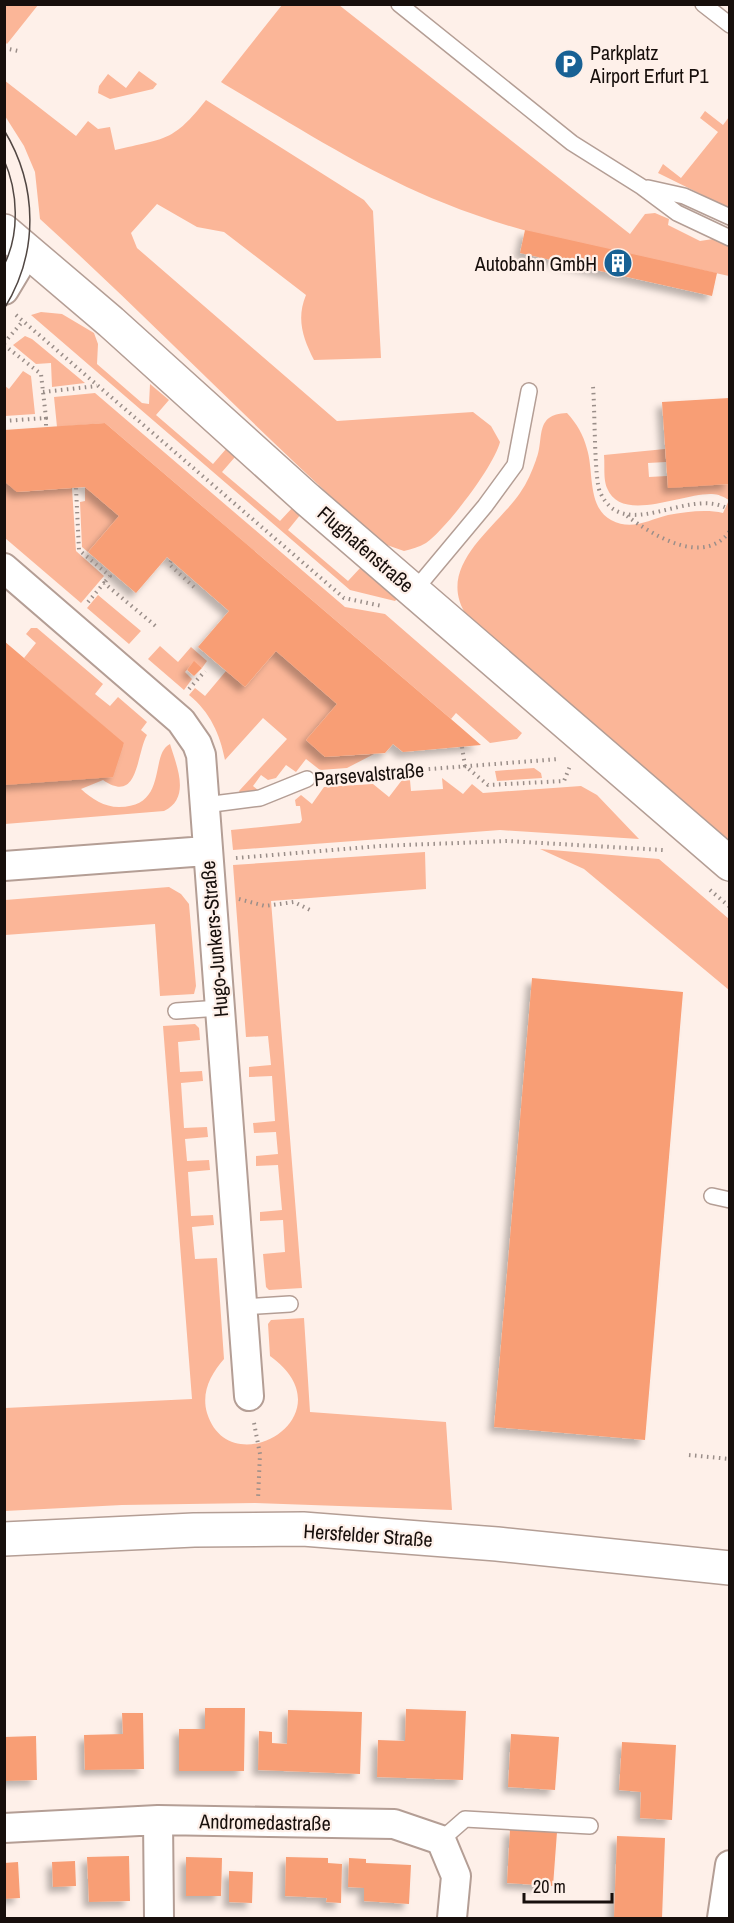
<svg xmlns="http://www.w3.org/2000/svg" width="734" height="1923" viewBox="0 0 734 1923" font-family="'Archivo Narrow',sans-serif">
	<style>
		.green { fill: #fbb698 }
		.building { fill: #f89e75; filter: url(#shadow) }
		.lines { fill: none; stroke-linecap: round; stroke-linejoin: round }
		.service-casing { stroke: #b49e95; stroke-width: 18 }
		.minor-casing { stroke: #b49e95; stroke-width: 32 }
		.tertiary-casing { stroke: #b49e95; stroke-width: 36 }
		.secondary-casing { stroke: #b49e95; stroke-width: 36 }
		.path { stroke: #9a8e89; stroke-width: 4; stroke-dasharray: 1.5 4.5; stroke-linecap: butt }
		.service { stroke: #fff; stroke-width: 15 }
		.minor { stroke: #fff; stroke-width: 28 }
		.tertiary { stroke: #fff; stroke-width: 33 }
		.secondary { stroke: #fff; stroke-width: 33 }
		.tram { stroke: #514743; stroke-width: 1.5 }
		.labels { text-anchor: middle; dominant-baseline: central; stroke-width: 4.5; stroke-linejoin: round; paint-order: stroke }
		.poi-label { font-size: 20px; fill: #170f0c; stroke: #fef0e9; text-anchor: start }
		.street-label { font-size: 20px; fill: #170f0c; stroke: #fef0e9 }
	</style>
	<defs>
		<filter id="shadow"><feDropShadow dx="-5.5" dy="5.5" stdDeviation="3" flood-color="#0004"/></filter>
	</defs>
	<rect width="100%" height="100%" fill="#fef0e9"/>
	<path class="green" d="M4 5H38L7 44 5 42Z
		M282 5H339L630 234 645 214 655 213 669 219 668 225 700 241 713 239 729 247V276C634 255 534 240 444 203 366 172 296 126 224 84L221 82Z
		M139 71 157 84 153 89 110 99 98 93 99 86 108 74 126 88Z
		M4 80 76 136 88 121 98 129 110 127 115 150C166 138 173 142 206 100L364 200 373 211 381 358 314 360C303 338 296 319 306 295L224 232 197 227 157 204 131 233 137 248 337 421 473 412 491 426 500 442C494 466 447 528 426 543 419 547 412 549 404 551L384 544C265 440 157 325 40 219L35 172 24 146 5 116Z
		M705 111 723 125 729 117V208L658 173 663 164 681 178 718 132 700 118Z
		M41 312 62 314 94 333 98 344 97 364 142 403 149 404 150 384 169 400 156 415 213 464 226 449 235 457 222 472 280 521 293 507 301 514 288 530 348 581 362 566 399 597 395 601 350 590 31 315Z
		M25 336 32 339 85 383 52 387 51 363 36 364 13 345Z
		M23 371 31 376 35 414 5 416V386L9 389Z
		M95 393 345 607 385 614 522 733 517 739 490 743 456 713 451 719 105 423 57 427 54 397Z
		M567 413C577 424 583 434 587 449 594 471 587 507 611 520 632 531 648 520 668 515 686 512 706 509 723 513L729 500C724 497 718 494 712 494 682 493 621 524 607 488 603 479 605 465 604 455L665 449 666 462 648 463 649 477 667 476 668 487 729 484V840L467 616C434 567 495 529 520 493 527 483 532 471 536 460 545 440 533 414 567 413Z
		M4 481 18 492 72 488 76 551 104 576 81 603 5 538Z
		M85 487 119 516 88 552 82 547 80 502 85 501Z
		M98 595 141 631 129 644 87 608Z
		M31 628H37L103 684 95 694 110 706 118 697 147 722 141 730 147 735C136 754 139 805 103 780L81 789C92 799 104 807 119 807 169 807 149 754 170 744 177 767 191 798 164 811L5 824V785L124 744 24 658 36 643 26 634Z
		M160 646 178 662 191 647 207 661 202 668 194 662 185 672 192 679 184 690 148 659Z
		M276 651 337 704 306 740 325 757 374 754 347 768 320 770 306 759 296 772 286 765 276 778 268 780 261 775 253 786 259 791 240 793 239 791 287 739 263 718 225 760C220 734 210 712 189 695L195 688 205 696 226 671 245 687Z
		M534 768 541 773 542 778 497 781 495 771Z
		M442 778 463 794 472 784 483 793 581 786 597 795 639 839 500 830 233 850 231 830 300 823 302 820 300 806H296L295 800 301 795 312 804 324 787 373 784 389 797 402 780H410L411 791 443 789Z
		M540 849 659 859 729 919V990L584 869Z
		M425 852 426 889 271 901 302 1288 269 1290 266 1287 263 1254 285 1252 283 1220 260 1221V1212L282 1210 278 1165 256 1166V1156L278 1154 276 1132 254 1133 253 1123 275 1121 272 1076 249 1077V1067L271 1065 268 1036 246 1037 233 865Z
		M169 887 181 894 189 904 196 986 194 994 160 996 155 924 5 935V900Z
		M195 1024 199 1028 200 1040 178 1042 180 1072 202 1071 203 1081 181 1083 184 1128 207 1127 208 1137 185 1139 187 1161 209 1160 210 1170 188 1172 191 1216 213 1215 214 1225 192 1227 195 1259 217 1258 224 1359C211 1374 201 1392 207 1413 230 1487 352 1415 270 1356L268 1324 271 1320 304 1318 310 1412 446 1422 452 1510 255 1503 122 1505 5 1511V1408L192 1399 163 1026Z"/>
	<path class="building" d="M525 230 717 273 712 296 520 253Z
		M729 398V484L668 488 662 402Z
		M105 423 451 719 481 745 403 752 393 744 385 753 325 757 306 740 337 704 276 651 245 687 198 647 229 611 167 557 136 593 88 552 119 516 85 487 17 492 4 481V430Z
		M4 641 124 743 113 777 4 785Z
		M194 661 202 668 194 676 187 670Z
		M532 978 683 992 645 1440 494 1427Z
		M205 1708H245L244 1771H179V1729H205Z
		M406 1709 466 1711 463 1780 377 1777 378 1740 405 1741Z
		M288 1710 362 1712 360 1774 258 1770 259 1731 272 1732V1743L287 1744Z
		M122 1713H143L144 1769 85 1770 84 1735 123 1734Z
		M511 1734 559 1737 555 1790 508 1787Z
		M36 1736 37 1780 4 1781V1737Z
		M622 1742 676 1745 672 1820 640 1818 641 1792 619 1790Z
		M510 1829 557 1832 553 1886 507 1883Z
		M617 1836 665 1838 662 1918H614Z
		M129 1856 130 1901 89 1902 87 1857Z
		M186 1857 222 1858 221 1896H186Z
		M286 1857 328 1858V1863L342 1864 341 1903 326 1902 327 1898 285 1896Z
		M349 1858 366 1859V1863L411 1865 409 1904 364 1901V1888L348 1887Z
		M75 1861 76 1886 53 1887 52 1862Z
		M18 1862 20 1898 4 1899V1863Z
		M229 1871 253 1872 252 1903 229 1902Z"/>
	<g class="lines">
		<g class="service-casing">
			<path id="service" d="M399 4 572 143 642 187 677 213 730 238
				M703 4 730 25
				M648 188 684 196 730 217
				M414 591 485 506 515 465 529 391
				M205 805 260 798 307 779
				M176 1011 220 1008
				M712 1196 730 1200
				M244 1307 290 1304
				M441 1840 465 1819 590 1826"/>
		</g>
		<g class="minor-casing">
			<path id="minor" d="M4 290 28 250
				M4 568 181 721 197 744 201 755 249 1396
				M4 866 206 851
				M158 1820 159 1918
				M4 1828 158 1820 394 1824 441 1840 456 1876 452 1918
				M722 1918 730 1865"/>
		</g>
		<g class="tertiary-casing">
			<path id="tertiary" d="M4 231 111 322 307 499 730 864"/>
		</g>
		<g class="secondary-casing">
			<path id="secondary" d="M4 1539 194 1530 303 1529 497 1544 730 1568"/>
		</g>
		<path class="path" d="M4 48 18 51
			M16 315 344 598 382 606
			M4 343 23 321
			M4 345 41 374 46 418 4 421
			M593 387C595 406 594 479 600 492 624 546 690 484 730 510
			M43 392 97 386
			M46 418V427
			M76 488 79 550 110 576 104 583
			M627 516C654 536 704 567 730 531
			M171 561 169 564 194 587
			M88 602 104 583 158 628
			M189 689 205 671
			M462 747 465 766 488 785 564 781 570 766
			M327 777 559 759
			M236 858 380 846 507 841 663 850
			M710 890 730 907
			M239 899 265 906 294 902 310 910
			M254 1423 260 1454 258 1499
			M689 1455 730 1459"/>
		<use href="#service" class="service"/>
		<use href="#minor" class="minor"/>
		<use href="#tertiary" class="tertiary"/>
		<use href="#secondary" class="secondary"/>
		<path class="tram" d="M4 130C38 186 39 253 4 309
			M4 160C18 191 20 234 4 265"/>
	</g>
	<defs>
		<g id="parking-disc" transform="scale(1.5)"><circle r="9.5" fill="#186194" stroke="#fef0e9"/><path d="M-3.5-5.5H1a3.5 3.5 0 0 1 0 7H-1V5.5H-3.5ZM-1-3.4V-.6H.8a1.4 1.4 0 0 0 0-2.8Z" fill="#fff"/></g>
		<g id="building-disc" transform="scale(1.5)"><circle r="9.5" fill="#186194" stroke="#fef0e9"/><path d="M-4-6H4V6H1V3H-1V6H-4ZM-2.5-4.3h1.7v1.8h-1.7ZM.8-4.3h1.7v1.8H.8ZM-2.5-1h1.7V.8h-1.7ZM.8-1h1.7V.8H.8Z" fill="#fff"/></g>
	</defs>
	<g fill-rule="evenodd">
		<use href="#parking-disc" x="569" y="64"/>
		<use href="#building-disc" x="618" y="263"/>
	</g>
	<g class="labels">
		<g class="poi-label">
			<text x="590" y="52">Parkplatz<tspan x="590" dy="23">Airport Erfurt P1</tspan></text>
			<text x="597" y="263" text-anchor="end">Autobahn GmbH</text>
		</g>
		<g class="street-label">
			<text transform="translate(366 549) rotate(41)">Flughafenstraße</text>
			<text transform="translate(369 774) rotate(-5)">Parsevalstraße</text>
			<text transform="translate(214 939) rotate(-95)">Hugo-Junkers-Straße</text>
			<text transform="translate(368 1535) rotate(4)">Hersfelder Straße</text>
			<text transform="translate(265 1822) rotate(1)">Andromedastraße</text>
		</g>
	</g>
	<rect width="734" height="1923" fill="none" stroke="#170f0c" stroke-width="12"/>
	<path d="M524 1893v9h88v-9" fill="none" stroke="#170f0c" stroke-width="3"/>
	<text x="533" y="1893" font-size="18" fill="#170f0c" stroke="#fef0e9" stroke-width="4.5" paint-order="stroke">20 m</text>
</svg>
